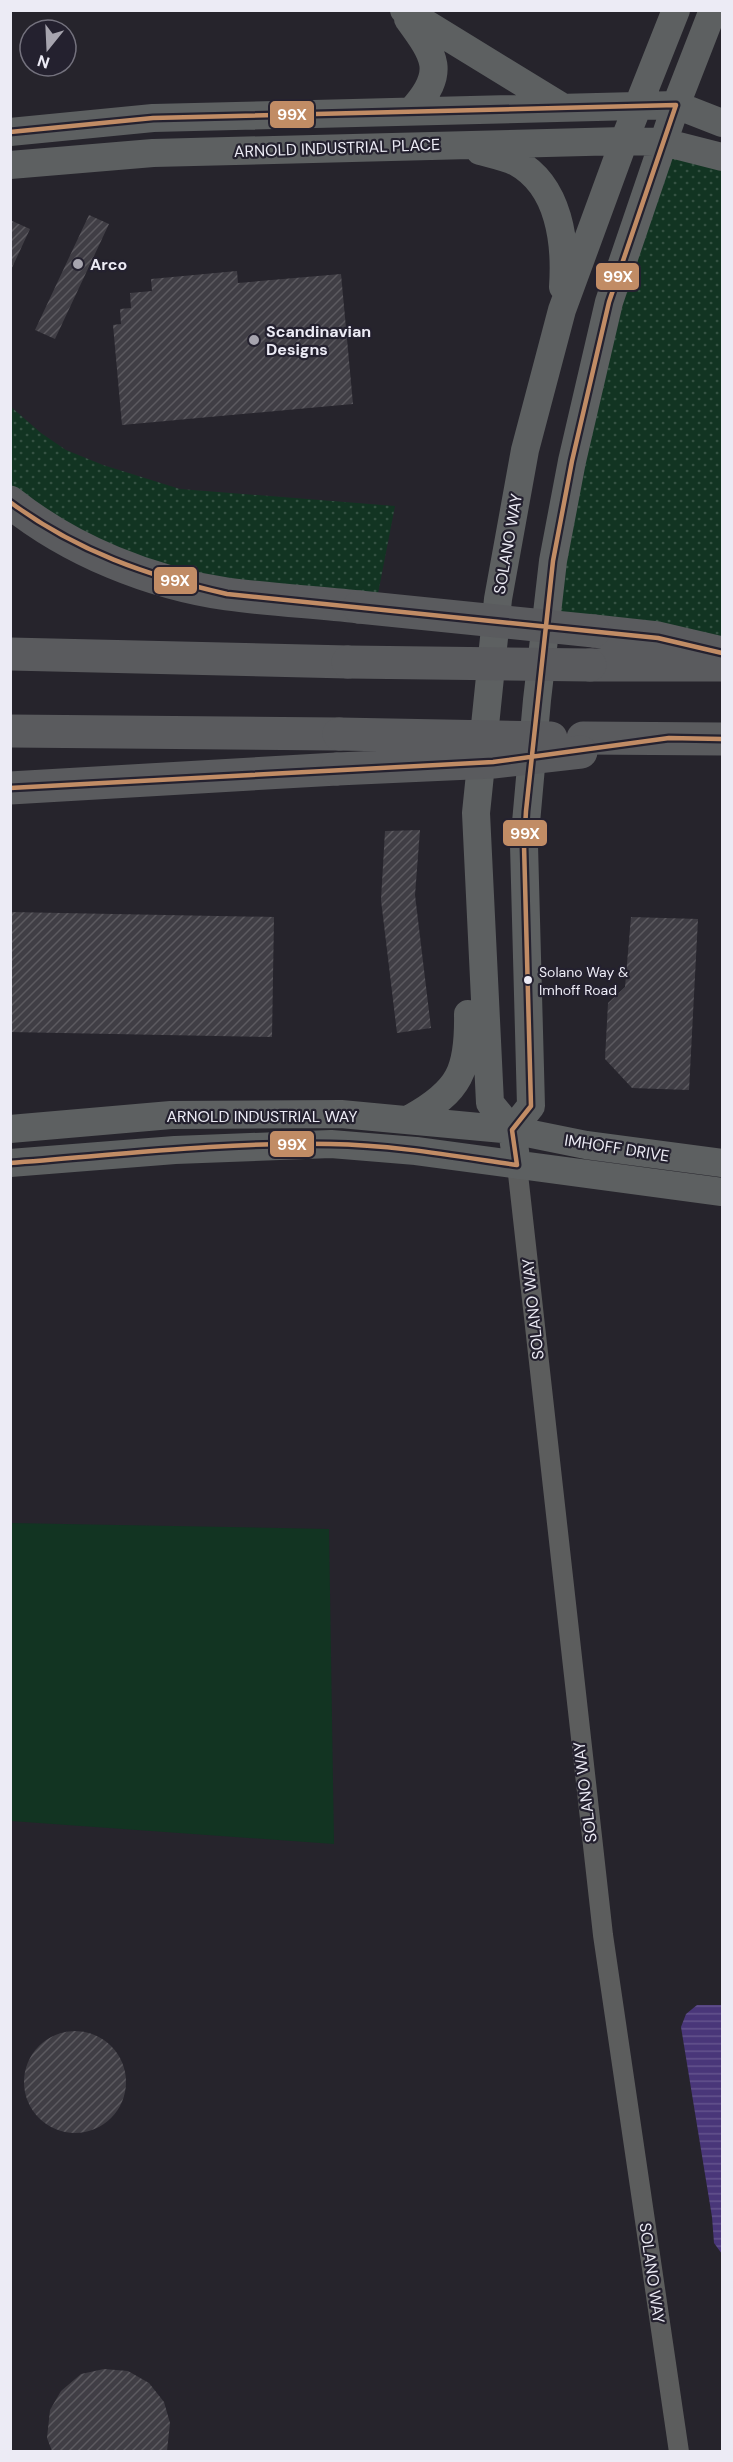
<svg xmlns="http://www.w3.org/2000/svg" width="733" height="2462" viewBox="0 0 733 2462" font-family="'DM Sans',sans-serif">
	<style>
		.grass { fill: url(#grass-dots) }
		.park { fill: #123422 }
		.water { fill: url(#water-rules) }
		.building { fill: url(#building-hatch) }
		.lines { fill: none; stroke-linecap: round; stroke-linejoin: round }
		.street { stroke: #5c5d5d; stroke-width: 20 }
		.secondary { stroke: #5d6061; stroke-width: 28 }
		.highway { stroke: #5a5b5e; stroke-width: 33 }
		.highway-bridge { stroke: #5a5b5e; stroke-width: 33 }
		.bus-1-casing { stroke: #24212f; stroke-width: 9 }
		.bus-1 { stroke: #c18c65; stroke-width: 4.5 }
		.poi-dot { fill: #a7a5af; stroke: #24212f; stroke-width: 2 }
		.bus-dot { fill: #ecebf5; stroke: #24212f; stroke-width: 2 }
		.labels { text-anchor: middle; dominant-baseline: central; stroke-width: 4.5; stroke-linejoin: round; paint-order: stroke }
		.bus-label { font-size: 14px; fill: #ecebf5; stroke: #24212f; text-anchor: start }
		.street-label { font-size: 16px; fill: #ecebf5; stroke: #24212f }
		.poi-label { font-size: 16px; font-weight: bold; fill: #ecebf5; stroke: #24212f; text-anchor: start }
		.line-badge { stroke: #24212f; stroke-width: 2 }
		.badge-label { font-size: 16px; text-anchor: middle; font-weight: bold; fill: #fff }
	</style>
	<defs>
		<pattern id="grass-dots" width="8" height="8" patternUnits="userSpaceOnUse" patternTransform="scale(1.5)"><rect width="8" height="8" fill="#123422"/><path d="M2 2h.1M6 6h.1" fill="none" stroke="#355243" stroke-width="1.8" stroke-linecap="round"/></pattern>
		<pattern id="water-rules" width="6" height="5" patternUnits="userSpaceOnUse" patternTransform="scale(1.5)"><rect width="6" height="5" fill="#493679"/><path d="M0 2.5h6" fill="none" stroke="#63538d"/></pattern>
		<pattern id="building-hatch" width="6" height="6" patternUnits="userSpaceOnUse" patternTransform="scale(1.5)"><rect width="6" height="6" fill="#403e45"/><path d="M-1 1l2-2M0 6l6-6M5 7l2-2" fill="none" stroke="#5c5a60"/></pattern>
	</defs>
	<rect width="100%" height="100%" fill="#26242c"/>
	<path class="grass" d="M663 142 722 157V653L541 625Z
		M10 406 41 433 66 450 103 465 180 489 395 506 375 609 227 594 11 502Z"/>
	<path class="park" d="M11 1523 329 1529 334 1844 11 1821Z"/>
	<path class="water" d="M697 2005H722V2254L714 2243 712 2217 681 2027 686 2014Z"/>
	<path class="building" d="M89 215 109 224 55 339 35 330Z
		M10 220 30 229 10 272Z
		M237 271 238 283 341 274 353 404 122 425 113 325 121 324 120 309 131 308 130 293 152 291 151 279Z
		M420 830 415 895 431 1028 397 1033 381 900 385 831Z
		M10 912 274 917 272 1037 10 1032Z
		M631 917 698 919 689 1090 632 1088 605 1059 608 1003 625 987Z
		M24 2082a51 51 0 1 1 102 0a51 51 0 1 1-102 0Z
		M104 2369 128 2371 149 2383 164 2402 170 2423 167 2451H52L47 2438 50 2410 61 2391 81 2374Z"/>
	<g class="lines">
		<path class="street" d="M517 1165 603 1935 679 2452"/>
		<path class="secondary" d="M404 10 562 107
			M408 19C435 56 447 72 412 110
			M10 132 153 118 676 105 722 123
			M480 151C491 154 505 157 516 162 560 186 566 243 563 287
			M10 165 153 153 624 141 663 142 722 157
			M411 1118C460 1091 469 1070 468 1014
			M10 1129 171 1115 341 1114 512 1130 586 1145 722 1163
			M512 1130 531 1106 524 845 537 700 553 561 572 461 609 302 676 105 713 10
			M10 1163 175 1150 331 1144 416 1151 722 1192
			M517 1165 512 1130 490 1103 476 813 498 599 525 450 562 310 624 141 676 10"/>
		<path class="highway" d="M10 502C71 551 151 583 227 594 271 600 315 602 359 607
			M594 631 658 638 718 652
			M10 654 348 662
			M590 665H722
			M10 731 339 734
			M583 738 722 739
			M10 788 337 769"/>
		<path class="highway-bridge" d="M359 607 594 631
			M348 662 590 665
			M339 734 551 738
			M337 769 493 762 581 752"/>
		<g class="bus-1-casing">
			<path id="bus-1" d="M10 132 153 118 676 105 609 302 572 461 553 561 526 811 524 845 531 1106 512 1130 517 1165C455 1156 393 1145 330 1144 224 1142 116 1155 10 1163
				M10 502C76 551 148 576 227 594L658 638 722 653
				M10 788 493 762 669 738 722 739"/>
		</g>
		<use href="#bus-1" class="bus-1"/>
	</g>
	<g class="poi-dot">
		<circle cx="78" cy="264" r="6"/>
		<circle cx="254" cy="340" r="6"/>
	</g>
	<circle class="bus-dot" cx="528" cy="980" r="5"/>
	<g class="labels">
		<g class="bus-label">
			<text x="539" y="972">Solano Way &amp;<tspan x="539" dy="18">Imhoff Road</tspan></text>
		</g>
		<g class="street-label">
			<text transform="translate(337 148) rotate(-2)">ARNOLD INDUSTRIAL PLACE</text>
			<text transform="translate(508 544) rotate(-80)">SOLANO WAY</text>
			<text x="262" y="1116">ARNOLD INDUSTRIAL WAY</text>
			<text transform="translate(617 1148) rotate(9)">IMHOFF DRIVE</text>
			<text transform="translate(533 1309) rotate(-96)">SOLANO WAY</text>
			<text transform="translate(585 1792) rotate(-97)">SOLANO WAY</text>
			<text transform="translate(652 2273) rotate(82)">SOLANO WAY</text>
		</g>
		<g class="poi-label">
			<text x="90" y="264">Arco</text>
			<text x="266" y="331">Scandinavian<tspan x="266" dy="18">Designs</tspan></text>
		</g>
	</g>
	<g class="line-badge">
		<rect x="269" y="100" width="46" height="29" rx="6" fill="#c18c65"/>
		<rect x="595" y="262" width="45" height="29" rx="6" fill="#c18c65"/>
		<rect x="153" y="566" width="45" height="29" rx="6" fill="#c18c65"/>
		<rect x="502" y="819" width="46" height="28" rx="6" fill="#c18c65"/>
		<rect x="269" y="1130" width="46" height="28" rx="6" fill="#c18c65"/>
	</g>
	<g class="badge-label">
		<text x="292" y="120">99X</text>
		<text x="618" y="282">99X</text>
		<text x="175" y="586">99X</text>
		<text x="525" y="839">99X</text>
		<text x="292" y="1150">99X</text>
	</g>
	<rect width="733" height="2462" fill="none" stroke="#ecebf5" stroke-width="24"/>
	<g transform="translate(48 48) rotate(198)"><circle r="28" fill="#24212f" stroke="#74727e" stroke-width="1.5"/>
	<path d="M0-4.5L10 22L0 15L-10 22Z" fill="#a7a5af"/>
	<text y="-9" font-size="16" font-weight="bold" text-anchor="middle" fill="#ecebf5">N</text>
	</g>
</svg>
